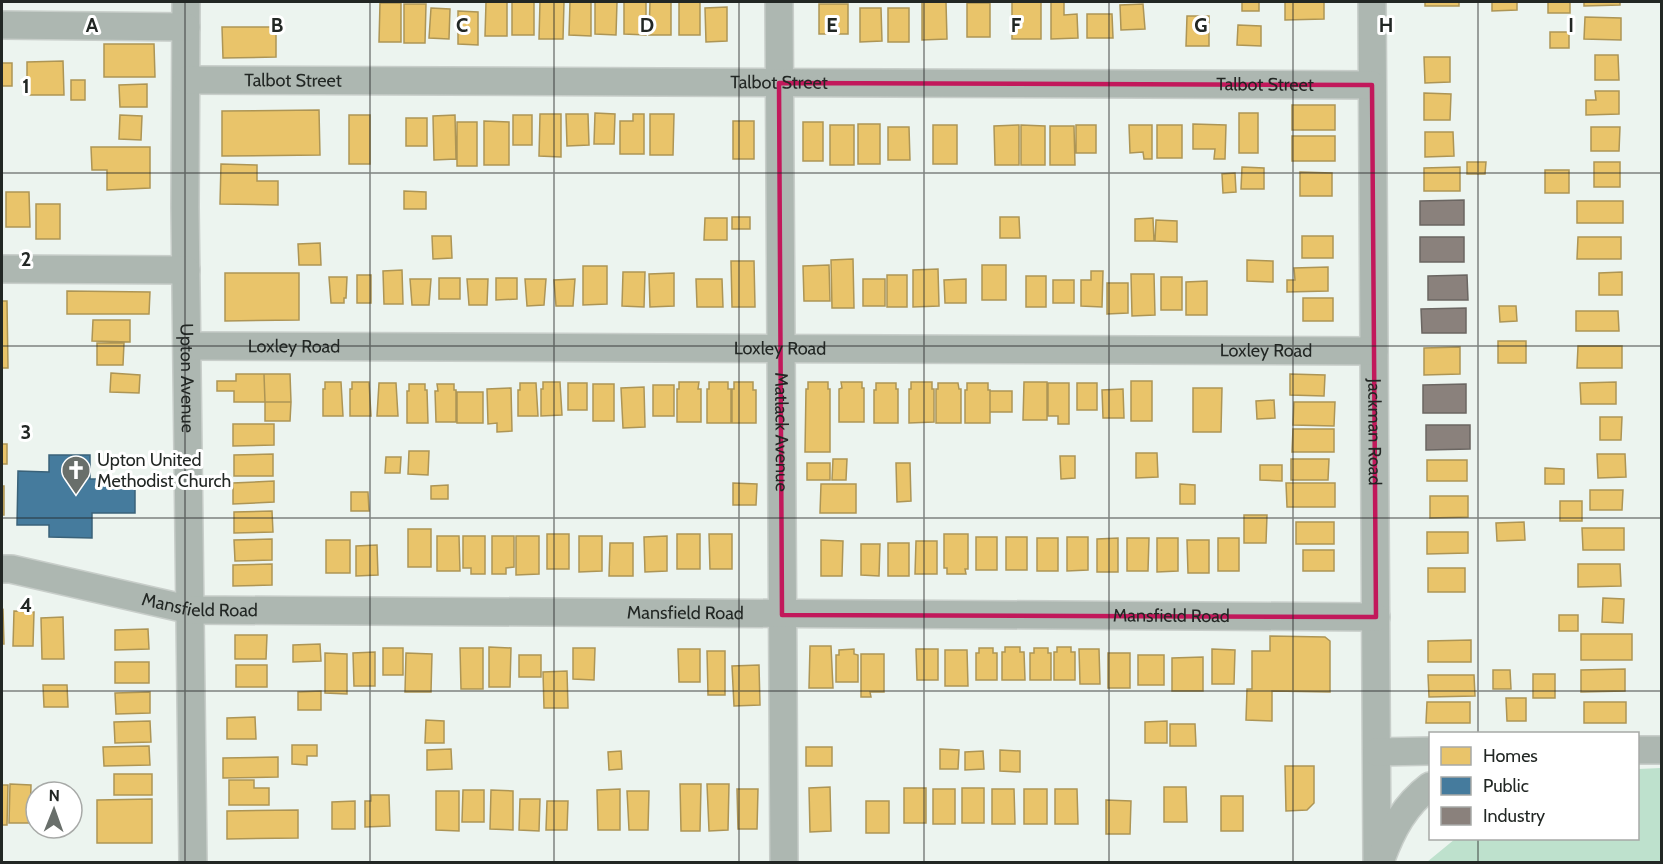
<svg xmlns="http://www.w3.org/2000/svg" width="1663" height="864" viewBox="0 0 1663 864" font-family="Cabin,sans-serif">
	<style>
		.green { fill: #bee1cd }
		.homes { fill: #e9c46a; stroke: #ad9555; stroke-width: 1.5 }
		.public { fill: #457b9d; stroke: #3a6279; stroke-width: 1.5 }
		.industry { fill: #8a817c; stroke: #6b6662; stroke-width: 1.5 }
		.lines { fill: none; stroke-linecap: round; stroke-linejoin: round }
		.minor-casing { stroke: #c8ceca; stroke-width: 30 }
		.minor { stroke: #adb7b1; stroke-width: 27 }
		.marked { fill: none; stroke: #c2185b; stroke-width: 4.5; stroke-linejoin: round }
		.grid { fill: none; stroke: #222724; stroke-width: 1.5; stroke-opacity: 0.55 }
		.labels { text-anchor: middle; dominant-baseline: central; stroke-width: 6; stroke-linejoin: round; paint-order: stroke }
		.street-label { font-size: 18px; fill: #222724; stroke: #fff }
		.poi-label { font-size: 18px; fill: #222724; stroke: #fff; text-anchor: start }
		.grid-label { font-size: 20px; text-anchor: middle; font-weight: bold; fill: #222724; stroke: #fff; stroke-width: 6; stroke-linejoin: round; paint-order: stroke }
	</style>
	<rect width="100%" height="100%" fill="#ecf4ef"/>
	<path class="green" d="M1661 768V862H1427L1455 839 1638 838V769Z"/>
	<path class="homes" d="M486 2H507V36H485Z
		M512 2H534V35H512Z
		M540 2H564L563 39H539Z
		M570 2H591V36L569 35Z
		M595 2H617L616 35 595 34Z
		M624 2H646V35L624 34Z
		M650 2H671V35H649Z
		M679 2H700V35H679Z
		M922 2H946L947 39 922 40Z
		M1012 2H1041V39H1012Z
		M1051 2H1064V15L1077 14 1078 38 1051 39Z
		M1242 2H1259V11H1242Z
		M1285 2H1324V19L1285 20Z
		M1425 2H1459V6H1425Z
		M1492 2H1517V10L1492 11Z
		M1548 2H1570V13H1548Z
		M1584 2H1620V5L1584 6Z
		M380 3H401V42H379Z
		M967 3H990V37H967Z
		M404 4H426L425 43H404Z
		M819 4H848V34H819Z
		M1143 4 1145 29 1121 30 1120 5Z
		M727 7V41L706 42 705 8Z
		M431 8 450 9 449 39 429 38Z
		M860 8H881L882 41 860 42Z
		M888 8H909V42H888Z
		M458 11 478 12V45L458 44Z
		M1087 14H1112L1113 38H1087Z
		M1187 16H1209V46H1186Z
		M1585 17 1621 18V40L1584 39Z
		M1238 25 1261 26V46L1237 45Z
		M222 27H276V57L223 58Z
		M1550 32H1569V48H1550Z
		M104 44H154L155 77H104Z
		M1595 55H1618L1619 80H1595Z
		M1424 57H1450V82L1425 83Z
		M63 61 64 95H27V62Z
		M2 63H12V86H2Z
		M71 80H85V100H71Z
		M147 84V107H120L119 85Z
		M1595 91H1619V114L1586 115V100H1596Z
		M1424 93 1451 94 1450 120H1424Z
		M1292 105H1335V130H1292Z
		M319 110 320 155 222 156V111Z
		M595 113 615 114 614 144H594Z
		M1239 113H1258V153H1239Z
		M540 114H561V157L539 156Z
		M566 114H588L589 145 567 146Z
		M633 114H644V154H620V121H633Z
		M650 114H674L673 155H650Z
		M120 115 142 116 141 140 119 139Z
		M349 115H370V164H349Z
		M455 115 456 159 434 160 433 116Z
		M513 115H532V145H513Z
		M406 118H427V146H406Z
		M484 121 509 122V165H484Z
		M733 121H754V159H733Z
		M457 122H477V166H457Z
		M803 122H823V161H803Z
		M858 124H880V164H858Z
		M1193 124 1226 125 1225 159H1214L1215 149H1193Z
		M830 125H854V165H830Z
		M933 125H957V164H933Z
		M1019 125V165H995L994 126Z
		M1021 125 1045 126V165H1021Z
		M1076 125H1096V153H1076Z
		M1129 125H1152V159H1144L1143 152 1130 153Z
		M1157 125H1182V158H1157Z
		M1050 126H1074L1075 165H1050Z
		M888 127H909L910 160H888Z
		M1591 127H1620L1619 151H1591Z
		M1425 132H1453L1454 156 1425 157Z
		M1292 136H1335V161H1292Z
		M91 147H150V188L107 190V170H92Z
		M1467 162H1486L1485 174H1467Z
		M1594 162H1620V187H1594Z
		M221 164 257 165V181H278V205L220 204Z
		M1242 167 1264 168V189H1241Z
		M1460 167V191H1424V168Z
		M1545 170H1569V193H1545Z
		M1300 172 1332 173V196H1300Z
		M1235 173 1236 192 1223 193 1222 174Z
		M404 191 426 192V209H404Z
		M6 192H29L30 227H6Z
		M1577 201H1623V223H1577Z
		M36 204H60V239H36Z
		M732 217H750V229H732Z
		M1000 217H1019L1020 238H1000Z
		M705 218H727V240H704Z
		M1153 218 1154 241H1135V219Z
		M1156 220 1177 221V242L1155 241Z
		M432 236H451L452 258 433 259Z
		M1302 236H1333V258H1302Z
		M1578 237H1621V259H1577Z
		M320 243 321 265H299L298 244Z
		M853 259 854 308H832L831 260Z
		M1247 260 1273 261V282L1247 281Z
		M731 261H754L755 307H732Z
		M829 265 830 301H804L803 266Z
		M982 265H1006V300H982Z
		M583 266H607V304L583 305Z
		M1328 267V291L1287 292V280H1295L1294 268Z
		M938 269 939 306 913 307V270Z
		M402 270 403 304H384L383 271Z
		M1091 271H1103L1102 307 1081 306V280H1091Z
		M623 272H645L644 307 622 306Z
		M1622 272V295H1599V273Z
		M225 273H299V320L225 321Z
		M674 273V306L650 307 649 274Z
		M1131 274H1154L1155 315 1132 316Z
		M357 275H371V303H357Z
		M887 275H907V307H887Z
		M1026 276H1046V307H1026Z
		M329 277H347L346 298H344V303H331Z
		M1161 277H1182V310H1161Z
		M439 278H460V299H439Z
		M496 278H517V299L496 300Z
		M410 279H431L429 305H412Z
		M467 279H488L487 305H469Z
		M525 279H546L544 305 527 306Z
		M575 279 573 306H556L554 280Z
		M696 279H722L723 307H697Z
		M863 279H885V306H863Z
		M966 279V303H945L944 280Z
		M1053 280H1074V303H1053Z
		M1207 281V315H1186V282Z
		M1107 283H1128V313L1107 314Z
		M67 291 150 292 149 314H67Z
		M1303 298H1333V321H1303Z
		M2 301H7L8 368H2Z
		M1499 306H1516L1517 321 1500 322Z
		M1576 311H1618L1619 331H1576Z
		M93 320H130V342L92 341Z
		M1498 341H1526V363H1498Z
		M97 343H124L123 365H97Z
		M1578 346H1622V368H1577Z
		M1460 347V374L1424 375V348Z
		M111 373 140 375 139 393 110 392Z
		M236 374H264L265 402H234V391H217V381H236Z
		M264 374H290L291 402H265Z
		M1290 374 1325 375 1324 396 1290 395Z
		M1131 381H1152V421H1131Z
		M325 382H341L343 416H323V389H325Z
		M352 382H369L371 416H350V389H352Z
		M543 382H560L562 415 541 416V389H543Z
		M679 382H699L698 389H701V422H677V389H679Z
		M709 382H728V389H731V423H707V389H709Z
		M734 382H753V390H756V423H732V389H734Z
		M808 382H828V389H830V452H805L806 389H808Z
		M841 382H862V388H864V422H839V389L842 388Z
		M911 382H932V389H934V422L909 423V389H911Z
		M1024 382H1047V420H1023Z
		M1616 382V404H1581L1580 383Z
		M379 383H396L398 416H377Z
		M520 383H536L538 416H518V390H520Z
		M568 383H587V410H568Z
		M876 383H896V389H898V423H874V390H876Z
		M938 383H958L959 389H961V423H936V389H938Z
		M967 383H988V390H990V423H965V390H967Z
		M1048 383H1069V424H1058V416H1048Z
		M1077 383H1097V410H1077Z
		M409 384H425V390H427L428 423H407V391H409Z
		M437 384H454V390H456V422H436L435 391H438Z
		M593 384H614V421H593Z
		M653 385H674V416H653Z
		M644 387 645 427 623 428 621 388Z
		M511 388 512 431 497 432V423L488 424 487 389Z
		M1193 388H1222L1221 432H1193Z
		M1123 389 1124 418H1103L1102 390Z
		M990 391H1012V412H990Z
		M457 392H483V423H457Z
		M1274 400 1275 418 1257 419 1256 401Z
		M265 402H291L290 421H265Z
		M1294 402H1335L1334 426 1293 425Z
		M1600 417H1622L1621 440H1600Z
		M233 424H274V445L233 446Z
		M1293 429H1334V452H1292Z
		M2 444H7V464H2Z
		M409 451H429L428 475 408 474Z
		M1136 453H1157L1158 477 1136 478Z
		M273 454V476H234V455Z
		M1597 454H1625L1626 477 1598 478Z
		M1060 456H1075V478L1061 479Z
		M386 457H401L400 473H385Z
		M833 459H847L846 480H832Z
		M1291 459H1329L1328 480H1291Z
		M1427 460H1467V481H1427Z
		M807 463H830V480H807Z
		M896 463H910L911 501 897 502Z
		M1260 465H1282V481L1260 480Z
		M1545 468 1564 469V484H1545Z
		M274 481V502L233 504V483Z
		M733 483 757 484 756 505H733Z
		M1286 483H1335V507H1287Z
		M821 484H856V513H820Z
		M1180 484 1195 485V504H1180Z
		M448 485V499H431V486Z
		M2 486H4V515H2Z
		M1590 490H1623L1622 510H1590Z
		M351 492H368L369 511H351Z
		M1430 496H1468V517L1430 518Z
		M1560 501H1582V521H1560Z
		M272 511 273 532 234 533V512Z
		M1244 515H1267L1266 543H1244Z
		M1296 522H1334V544H1296Z
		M1524 522 1525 540 1497 541 1496 523Z
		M1582 528H1624V550H1583Z
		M408 529H431V567H408Z
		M1427 532H1468V553L1427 554Z
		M547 534H569V569H547Z
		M677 534H700V569H677Z
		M709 534H732V569H710Z
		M944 534H968V569H965L966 574H947V568H944Z
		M437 536H459L460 571H437Z
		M463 536H485V574H471V568H463Z
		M492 536H514V567L506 568V574H492Z
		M516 536H539V574L516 575Z
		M579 536H602V571L579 572Z
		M667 536V571L645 572 644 537Z
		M976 537H997V570H976Z
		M1006 537H1027V570H1006Z
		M1067 537H1088V570L1067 571Z
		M1037 538H1058V571H1037Z
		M1118 538V572H1097V539Z
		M1127 538H1149L1148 571H1127Z
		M1157 538H1178V571L1157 572Z
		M1218 538H1239V571H1218Z
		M272 539V560L235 561 234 540Z
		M326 540H350V573H326Z
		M821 540 843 541 842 576H821Z
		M1187 540H1209V573H1188Z
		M916 541H937V574H915Z
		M610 543H633V576H609Z
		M888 543H909V576H888Z
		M861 544H880L879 576 861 575Z
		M377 545 378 575 356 576V546Z
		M1303 550H1334V571H1303Z
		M272 564V585L233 586V565Z
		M1578 564H1620L1621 586 1578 587Z
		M1428 568H1465V592H1428Z
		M1603 598 1624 599 1623 623 1602 622Z
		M3 610 4 644H2V611Z
		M14 611 34 612 33 646H13Z
		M1559 615H1578V631H1559Z
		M63 617 64 659H42L41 618Z
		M148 629 149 649 115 650V630Z
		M1581 634H1632V660H1581Z
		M235 635H267L266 659H235Z
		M1270 636 1325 637 1330 641V692L1272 691V721L1246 720 1247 689H1252V651H1270Z
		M1471 640V662H1428V641Z
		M320 644 321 661 293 662V645Z
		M810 646H831L833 688H809Z
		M489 647 511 648 510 687H489Z
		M1005 647H1020V652H1024L1025 680H1002V652H1005Z
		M1057 647H1071V652H1075V680H1054V652H1057Z
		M383 648H403V675H383Z
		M460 648H483V689H461Z
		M573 648H595L594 680 573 679Z
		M979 648H993V653H997V680H976V653H979Z
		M1034 648H1048V653H1051V680H1030V653H1034Z
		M678 649H700V682H679Z
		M854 649V654L858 655V682H836V655H839V650Z
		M916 649H938V680H917Z
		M1079 649H1099L1100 684H1080Z
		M1212 649 1235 650 1234 684H1212Z
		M945 650H967L968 686H945Z
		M707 651H725V695H708Z
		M375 652V686H354L353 653Z
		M325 653 347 654V694L325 693Z
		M406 653 432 654 431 692H405Z
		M1108 653H1130V688H1108Z
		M861 654H884V692H870L871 697H861Z
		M519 655H541V677H519Z
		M1138 655H1164V685H1138Z
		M1203 657V691H1172V658Z
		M115 662H149V683H115Z
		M236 665H267V687H236Z
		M759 665 760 705 734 706 732 666Z
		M1625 669V691L1581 692V670Z
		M1493 670H1510L1511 689H1493Z
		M567 671 568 708H544L543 672Z
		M1533 674H1555V698H1533Z
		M1428 675H1474L1475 696 1429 697Z
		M43 685H67L68 707H44Z
		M321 691V710H298V692Z
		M150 692V713L116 714 115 693Z
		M1506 698H1526V721H1507Z
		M1427 702H1470V723H1426Z
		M1584 702H1626V723H1584Z
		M255 717 256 739H227V718Z
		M426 720 444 721V743H425Z
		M150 721 151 742 115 743 114 722Z
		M1167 721V743H1145V722Z
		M1170 724H1195L1196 746H1170Z
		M292 745H317V756H307V765L292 764Z
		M149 746 150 765 104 766 103 747Z
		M806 747H832V766H806Z
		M451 749 452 769 427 770V750Z
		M940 749 959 750 958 769H940Z
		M1000 750 1020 751V772L1000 771Z
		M621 751 622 769 609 770 608 752Z
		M983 751 984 769 965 770V752Z
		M278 757V777L223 778V758Z
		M1285 766H1314V803L1307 810 1286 811Z
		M114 774H152V795H114Z
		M229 780H254V788H269V805H229Z
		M10 784 31 785 30 823H9Z
		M680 784H701L700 831H681Z
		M707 784H729L728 830 709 831Z
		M2 785H8L7 825H2Z
		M830 787 831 831 810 832 809 788Z
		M1164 787H1186L1187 822H1164Z
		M904 788H926V823H904Z
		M962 788H984V823H962Z
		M620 789V830H598L597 790Z
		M737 789H758L757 829H738Z
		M933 789H955V824H933Z
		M992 789H1014L1015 824H992Z
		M1024 789H1047V824H1024Z
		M1055 789H1077L1078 824H1055Z
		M463 790H484V822H462Z
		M491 790 513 791V830L490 829Z
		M436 791H459V831L436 830Z
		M627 791H649L648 830H629Z
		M371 795H389L390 826 365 827V801H371Z
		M1221 796H1243V831H1221Z
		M152 799V843H97V800Z
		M520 799H540L539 831 519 830Z
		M1106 800 1131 801 1130 834H1106Z
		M355 801V829H332V802Z
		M547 801H568L567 830H546Z
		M866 801H889V833H866Z
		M298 810V838L227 839V811Z"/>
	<path class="public" d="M49 455H90V479H135V513H92V538L49 537V525H17L18 471 49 472Z"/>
	<path class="industry" d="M1464 200V225H1420V201Z
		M1420 237H1464V262H1420Z
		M1467 275 1468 300H1428V276Z
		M1466 308V333H1422L1421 309Z
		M1466 384V413H1423V385Z
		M1426 425H1470V449L1426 450Z"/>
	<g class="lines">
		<g class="minor-casing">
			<g id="minor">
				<path id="s1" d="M186 2 185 207 193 862"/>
				<path id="s2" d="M779 2 784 862"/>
				<path id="s3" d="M1372 2 1377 862"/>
				<path d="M2 25 186 27"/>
				<path id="s4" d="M187 80 1372 85"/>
				<path d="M2 269 186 270"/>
				<path id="s5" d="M188 346 1374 351"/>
				<path id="s6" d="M2 569H11L191 610 1376 617"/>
				<path d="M1638 750H1662"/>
				<path d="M1377 752 1430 751"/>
				<path d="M1381 859C1392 829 1405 805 1430 786"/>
			</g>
		</g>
		<use href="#minor" class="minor"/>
	</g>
	<path class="marked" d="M779 83 1372 85 1376 617 782 615Z"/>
	<path class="grid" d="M185 2V862M370 2V862M554 2V862M739 2V862M924 2V862M1109 2V862M1293 2V862M1478 2V734M2 173H1662M2 346H1662M2 518H1662M2 691H1662M1478 838V862"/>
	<defs>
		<g id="church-pin" transform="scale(1.5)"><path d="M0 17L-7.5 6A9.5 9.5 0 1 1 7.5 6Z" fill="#696f6b" stroke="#fff"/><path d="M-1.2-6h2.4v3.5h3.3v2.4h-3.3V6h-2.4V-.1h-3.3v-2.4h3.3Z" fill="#fff"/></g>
	</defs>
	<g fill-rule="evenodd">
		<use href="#church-pin" x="76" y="470"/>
	</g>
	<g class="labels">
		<g class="street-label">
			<text stroke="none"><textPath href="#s4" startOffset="106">Talbot Street</textPath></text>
			<text stroke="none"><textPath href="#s4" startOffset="592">Talbot Street</textPath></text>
			<text stroke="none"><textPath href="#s4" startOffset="1078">Talbot Street</textPath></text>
			<text stroke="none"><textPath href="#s5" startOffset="106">Loxley Road</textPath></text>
			<text stroke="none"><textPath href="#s5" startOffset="592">Loxley Road</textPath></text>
			<text stroke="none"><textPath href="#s5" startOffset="1078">Loxley Road</textPath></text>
			<text stroke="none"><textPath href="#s1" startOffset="376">Upton Avenue</textPath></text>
			<text stroke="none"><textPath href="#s2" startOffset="430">Matlack Avenue</textPath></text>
			<text stroke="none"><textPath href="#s3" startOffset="430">Jackman Road</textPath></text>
			<text stroke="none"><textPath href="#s6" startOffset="202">Mansfield Road</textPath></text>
			<text stroke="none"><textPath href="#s6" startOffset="688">Mansfield Road</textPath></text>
			<text stroke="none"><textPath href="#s6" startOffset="1174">Mansfield Road</textPath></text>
		</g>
		<g class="poi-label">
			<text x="97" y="460">Upton United<tspan x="97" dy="21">Methodist Church</tspan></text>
		</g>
	</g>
	<g class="grid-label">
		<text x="92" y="32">A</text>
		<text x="277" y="32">B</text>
		<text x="462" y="32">C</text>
		<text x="647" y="32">D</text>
		<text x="832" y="32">E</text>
		<text x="1016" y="32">F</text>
		<text x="1201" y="32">G</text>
		<text x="1386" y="32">H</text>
		<text x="1571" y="32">I</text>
		<text x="26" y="93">1</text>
		<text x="26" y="266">2</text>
		<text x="26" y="439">3</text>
		<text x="26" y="612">4</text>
	</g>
	<rect width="1663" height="864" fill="none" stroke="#222724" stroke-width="6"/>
	<rect x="1429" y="732" width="210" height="108" fill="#ffffff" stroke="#a7a9a7" stroke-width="1.5"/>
	<rect x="1441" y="747" width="30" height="18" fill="#e9c46a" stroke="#a7a9a7" stroke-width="1.5"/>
	<text x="1483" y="762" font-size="18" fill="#222724">Homes</text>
	<rect x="1441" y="777" width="30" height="18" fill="#457b9d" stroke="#a7a9a7" stroke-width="1.5"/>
	<text x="1483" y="792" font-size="18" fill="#222724">Public</text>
	<rect x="1441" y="807" width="30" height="18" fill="#8a817c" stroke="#a7a9a7" stroke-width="1.5"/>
	<text x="1483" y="822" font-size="18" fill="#222724">Industry</text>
	<g transform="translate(54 810) rotate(1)"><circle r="28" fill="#ffffff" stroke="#a7a9a7" stroke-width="1.5"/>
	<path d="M0-4.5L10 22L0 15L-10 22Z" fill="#696f6b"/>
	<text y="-9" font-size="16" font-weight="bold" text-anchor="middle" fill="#222724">N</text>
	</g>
</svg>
